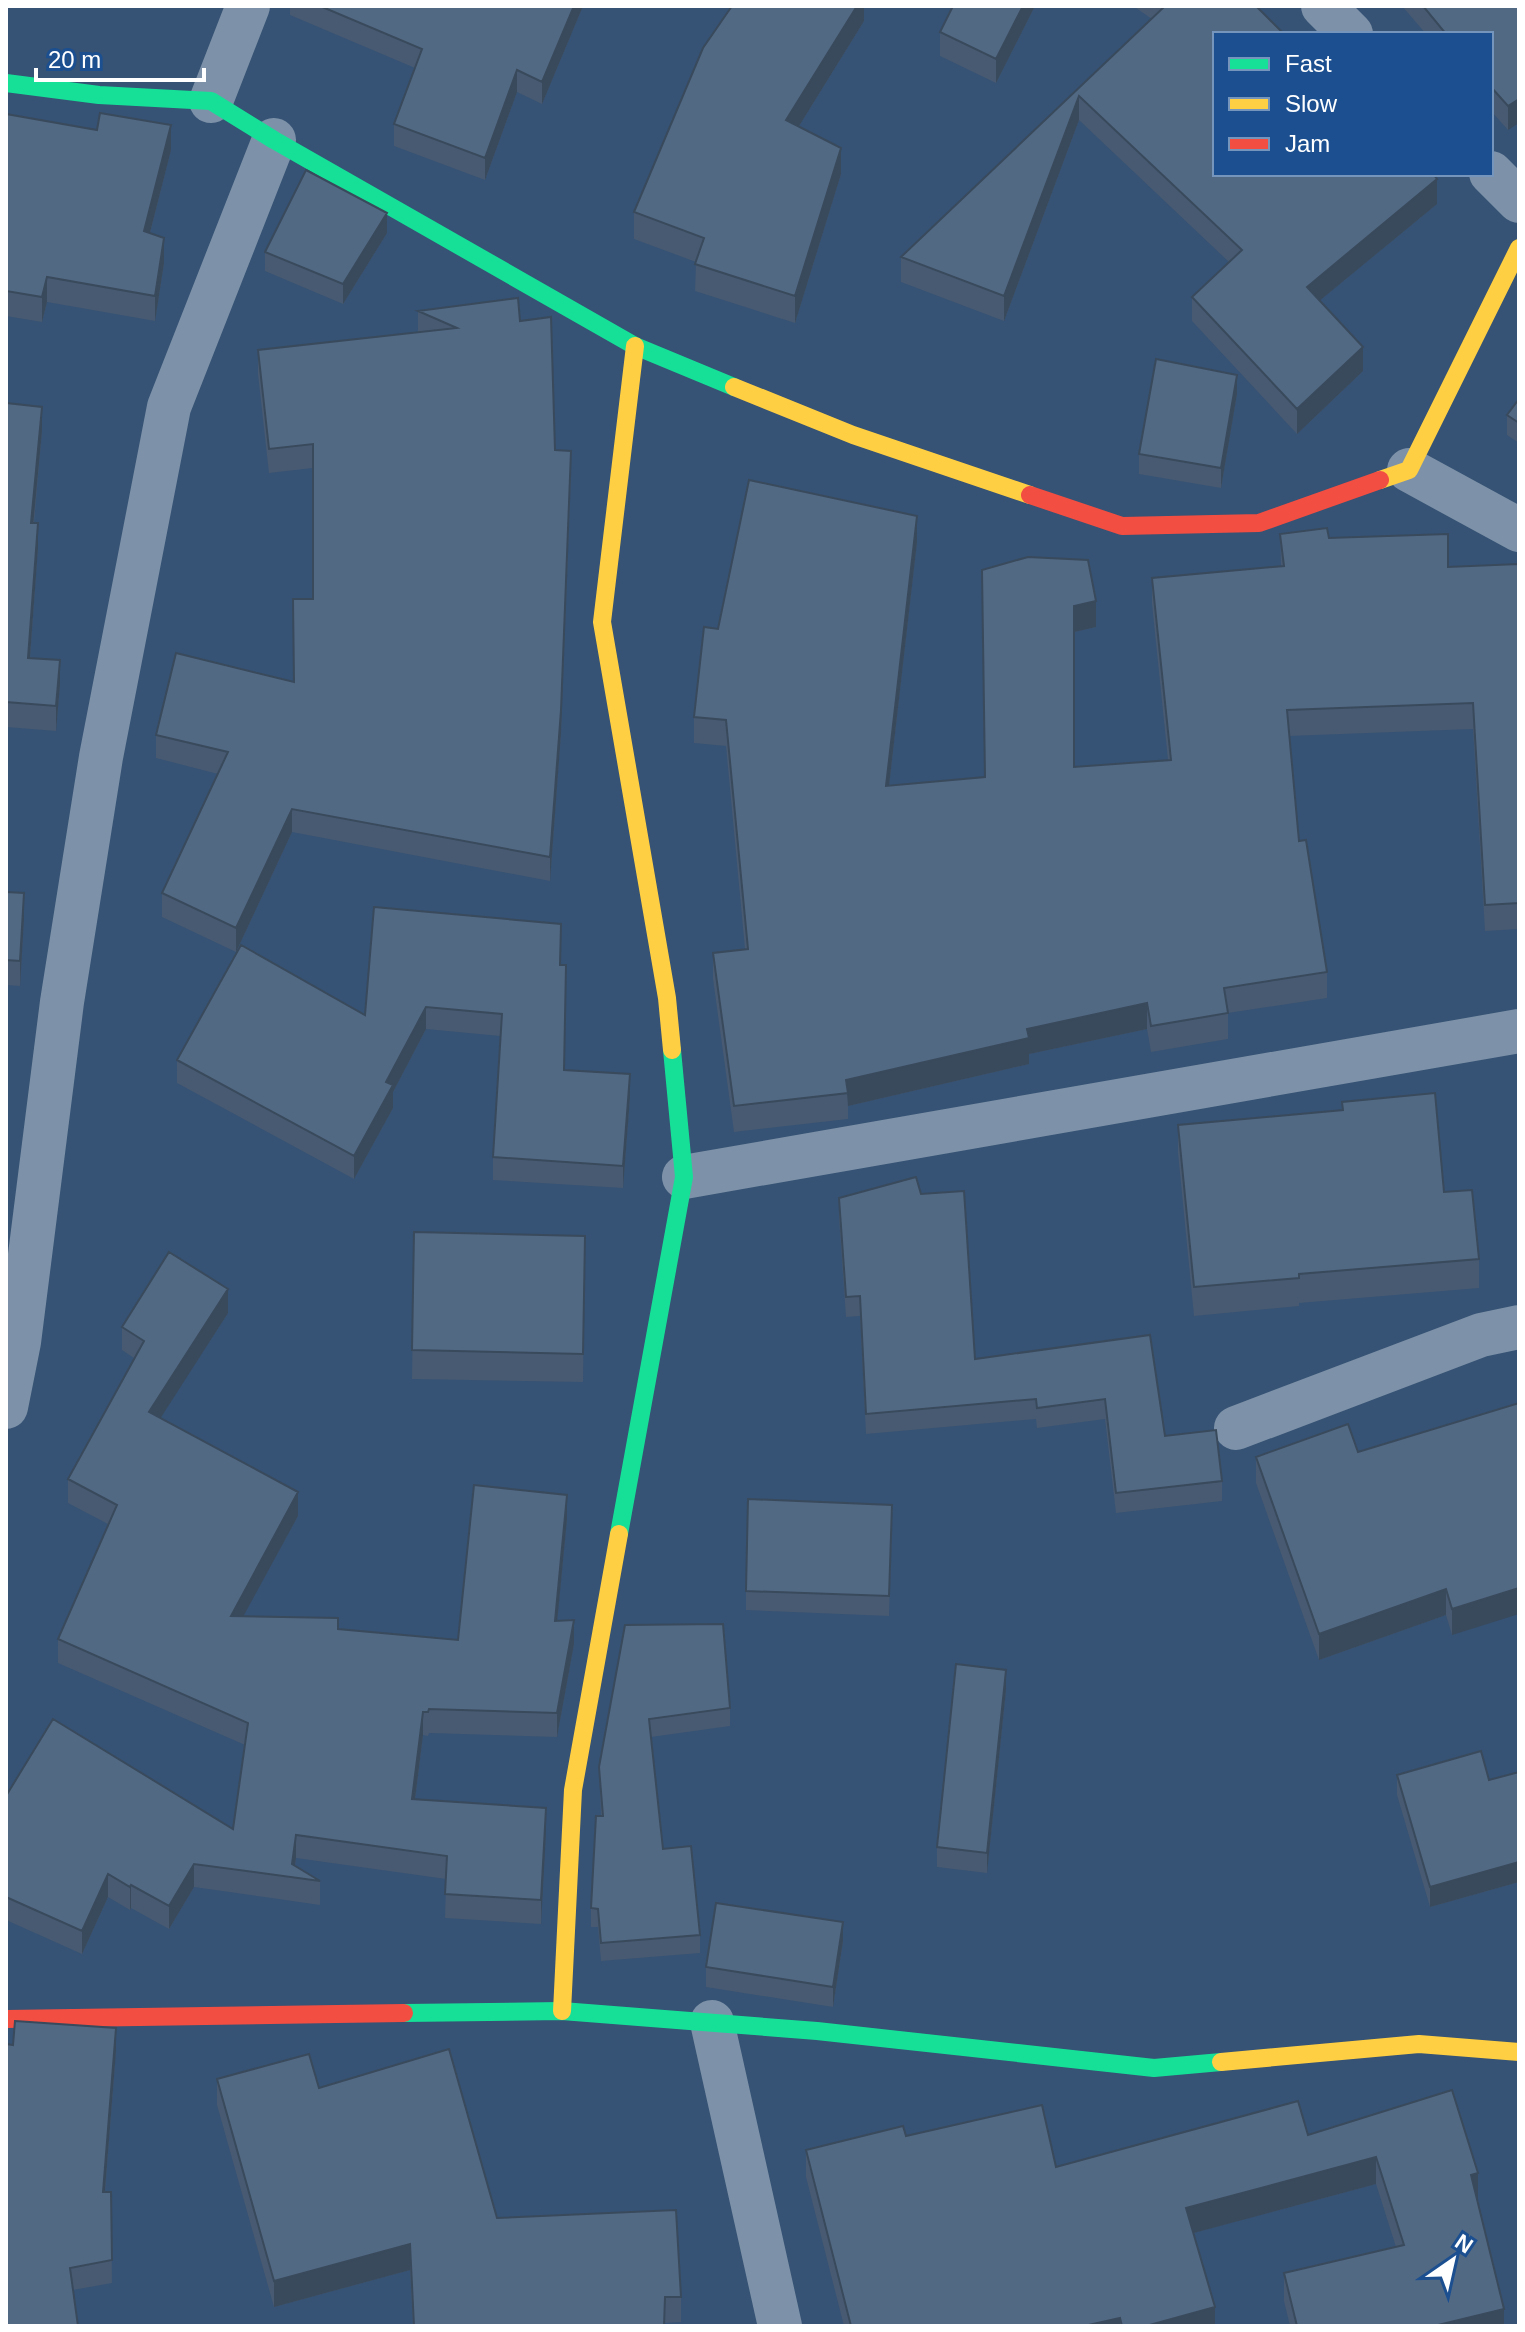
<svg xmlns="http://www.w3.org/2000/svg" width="1525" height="2332" viewBox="0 0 1525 2332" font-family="Helvetica,sans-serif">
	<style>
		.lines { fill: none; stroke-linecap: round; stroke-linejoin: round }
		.street { stroke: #7d92a8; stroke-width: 44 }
		.fast { stroke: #16e098; stroke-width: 18 }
		.slow { stroke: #ffcf43; stroke-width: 18 }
		.jam { stroke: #f24e42; stroke-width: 18 }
		.wall { fill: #475a72 }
		.shaded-wall { fill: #394a5c }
		.building { fill: #526984; stroke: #394a5c; stroke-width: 2 }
	</style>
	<rect width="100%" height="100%" fill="#365274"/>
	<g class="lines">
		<path class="street" d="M1323 6 1351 34
			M211 101 248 6
			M1491 173 1519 201
			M1409 470 1519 530
			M684 1177 1519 1031
			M6 1407 19 1342 62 1002 101 757 169 407 274 140
			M1236 1428 1481 1335 1519 1327
			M712 2022 780 2326"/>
		<path class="fast" d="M6 83 99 95 211 101 274 140 635 346 734 387
			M619 1534 684 1177 672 1050
			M404 2013 562 2011 817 2031 1154 2068 1221 2062"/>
		<path class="slow" d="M635 346 602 622 667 998 672 1050
			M734 387 853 435 1030 495
			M1380 480 1409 470 1519 248
			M562 2011 573 1790 619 1534
			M1221 2062 1419 2044 1519 2052"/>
		<path class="jam" d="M1030 495 1122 526 1259 523 1380 480
			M6 2019 404 2013"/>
	</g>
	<path class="wall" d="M290 6H583L542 104 517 92 485 180 394 146V124L415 68 290 15Z
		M864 6V21L799 126 841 174 795 323 695 291 696 262 634 239V212Z
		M953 6H1035L996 83 940 56V32Z
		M1133 6H1256L1437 204 1320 300 1363 371 1297 434 1192 321V297L1229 262 1079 120 1004 321 901 282V257L1152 19Z
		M1402 6H1519L1508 130 1491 111V34H1426Z
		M6 114 171 150 150 233 164 263 155 321 47 302 42 322 6 316Z
		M387 233 343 304 265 271V252Z
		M418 311 520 321 555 450 571 474 561 733 550 881 292 832 236 952 162 917V893L218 774 156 758V735L294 682 313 599V468L269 473 258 374V350L418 332Z
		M1237 394 1221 488 1139 474V454Z
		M1519 399V443L1507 435V415Z
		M6 403 42 431 34 523 38 548 30 658 60 685 56 731 6 727Z
		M1280 534 1329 538 1448 567 1519 564V929L1485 931 1473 729 1289 736 1299 841 1327 972V998L1228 1013V1039L1151 1052 1147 1029 1029 1054V1064L848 1106V1119L734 1132 713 979V953L745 949 726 746 694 743V717L718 629 917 542 889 786 985 777 982 570 1096 627 1074 632V767L1168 760 1152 604V578L1281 567Z
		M6 892 24 918 20 986 6 985Z
		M561 965 565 1070 630 1097 623 1188 493 1180V1157L500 1036 426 1029 393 1092V1108L354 1179 177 1083V1060L365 1015Z
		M1342 1102 1444 1192 1479 1259V1288L1299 1303V1306L1194 1316 1178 1153V1125L1342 1110Z
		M921 1194 975 1359 1150 1335 1165 1436 1222 1481V1501L1116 1513 1105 1419 1037 1428 1036 1419 866 1434 860 1316 846 1317 839 1218V1198Z
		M414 1232 585 1236 583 1382 412 1379Z
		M228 1313 160 1418 298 1516 243 1616 338 1629 458 1640 567 1519 557 1621 574 1644 557 1737 429 1733 428 1736 423 1735 415 1800 546 1831 541 1924 445 1918 446 1879 296 1858 295 1866 320 1881V1905L194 1887 169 1929 131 1908 130 1910 108 1897 82 1954 6 1920V1796L233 1829 245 1745 58 1663V1639L108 1524 68 1503V1479L134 1358 122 1350V1327Z
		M1519 1403 1452 1635 1446 1615 1319 1660 1256 1483V1457L1358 1452Z
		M892 1525 889 1616 746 1610V1591Z
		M625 1625 730 1708V1726L651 1737 663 1849 700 1935V1953L601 1961 598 1927H591V1908L601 1816 599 1767Z
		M1006 1690 987 1873 937 1867V1847Z
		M1519 1772V1882L1430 1907 1397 1795V1775L1489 1780Z
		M843 1941 833 2007 706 1987V1967Z
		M116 2051 105 2192H111L112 2283 73 2290 6 2326Z
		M217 2079 319 2088 497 2218 681 2297V2322L665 2323V2326H413L410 2270 274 2307 217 2105Z
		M1452 2090 1478 2200 1504 2326H1290L1284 2301V2273L1396 2247 1376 2184 1193 2233 1215 2326H844L806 2177V2150L906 2136 1056 2167 1308 2135Z"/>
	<path class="shaded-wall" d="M574 6H583L542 104V82Z
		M857 6H864V21L786 147V120Z
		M1023 6H1035L996 83V59Z
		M517 70V92L485 180V158Z
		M1079 96V120L1004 321V296Z
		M1519 99V123L1508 130V106Z
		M171 125V150L144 256V231Z
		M841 148V174L795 323V296Z
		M1437 179V204L1307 311V287Z
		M387 213V233L343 304V284Z
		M164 238V263L155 321V296Z
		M47 277V302L42 322V297Z
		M1363 347V371L1297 434V409Z
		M1237 375V394L1221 488V468Z
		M42 407V431L31 548V523Z
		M571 451 561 733 550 881V857Z
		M917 516V542L886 812V786Z
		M38 523V548L28 683V658Z
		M1096 601V627L1074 632V606Z
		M60 660V685L56 731V706Z
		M292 809V832L236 952V928Z
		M24 893V918L20 986V961Z
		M1147 1003V1029L1029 1054V1064L848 1106 846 1080 1027 1029Z
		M426 1007V1029L393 1092V1108L354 1179V1156L386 1082Z
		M630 1074V1097L623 1188V1166Z
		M228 1289V1313L149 1436V1412Z
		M298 1492V1516L231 1639V1616Z
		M567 1495V1519L555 1644V1621Z
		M1519 1588V1614L1452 1635V1609Z
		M1446 1589V1615L1319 1660V1634Z
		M574 1620V1644L557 1737V1713Z
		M1006 1670V1690L987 1873V1853Z
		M423 1712V1735L412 1823V1799Z
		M546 1808V1831L541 1924V1900Z
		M296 1835V1858L293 1877 292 1864Z
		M1519 1862V1882L1430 1907V1887Z
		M194 1864V1887L169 1929V1906Z
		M108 1874V1897L82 1954V1931Z
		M131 1885V1908L130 1910V1887Z
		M843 1922V1941L833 2007V1987Z
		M116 2028V2051L103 2215V2192Z
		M1376 2157V2184L1186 2235V2208Z
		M1478 2173V2200L1471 2202V2175Z
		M410 2244V2270L274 2307V2281Z
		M1215 2307V2326H1146Z
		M1504 2309V2326H1434Z
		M1120 2318V2326H1084Z"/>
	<path class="building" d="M320 6H574L542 82 517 70 485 158 394 124 422 49Z
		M732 6H857L786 120 841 148 795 296 695 264 704 238 634 212 703 48Z
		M953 6H1023L996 59 940 32Z
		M1165 6H1256L1284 34H1215V174H1433L1437 179 1307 287 1363 347 1297 409 1192 297 1242 250 1079 96 1004 296 901 257Z
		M1423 6H1519V99L1508 106 1491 87V34H1446Z
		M100 113 171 125 144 231 164 238 155 296 47 277 42 297 6 291V114L97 130Z
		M306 170 387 213 343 284 265 252Z
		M518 298 520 321 551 317 555 450 571 451 561 710 550 857 292 809 236 928 162 893 228 752 156 735 176 653 294 682 293 599H313V444L269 449 258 350 457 328 418 311Z
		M1156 359 1237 375 1221 468 1139 454Z
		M1519 399V423L1507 415Z
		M6 403 42 407 31 523H38L28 658 60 660 56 706 6 702Z
		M749 480 917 516 886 786 985 777 982 570 1028 557 1088 560 1096 601 1074 606V767L1171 760 1152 578 1284 566 1280 534 1327 528 1329 538 1448 534V567L1519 564V903L1485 905 1473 703 1287 710 1299 841 1306 840 1327 972 1224 988 1228 1013 1151 1026 1147 1003 1027 1029 1029 1038 846 1080 848 1093 734 1106 713 953 748 949 726 720 694 717 704 627 718 629Z
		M6 892 24 893 20 961 6 960Z
		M374 907 561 924 560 965H566L564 1070 630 1074 623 1166 493 1157 502 1014 426 1007 386 1082 393 1085 354 1156 177 1060 241 945 365 1015Z
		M1435 1093 1444 1192 1472 1190 1479 1259 1299 1274V1278L1194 1287 1178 1125 1343 1110 1342 1102Z
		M916 1177 921 1194 964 1191 975 1359 1150 1335 1165 1436 1216 1430 1222 1481 1116 1493 1105 1399 1037 1408 1036 1399 866 1414 860 1296 846 1297 839 1198Z
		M414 1232 585 1236 583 1354 412 1350Z
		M169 1252 228 1289 149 1412 298 1492 231 1616 338 1618V1629L458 1640 474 1485 567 1495 555 1621 574 1620 557 1713 429 1709 428 1712H423L412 1799 546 1808 541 1900 445 1894 447 1856 296 1835 292 1864 320 1881 194 1864 169 1906 131 1885 130 1887 108 1874 82 1931 6 1897V1796L53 1719 233 1829 248 1723 58 1639 117 1505 68 1479 144 1341 122 1327Z
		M1519 1403V1588L1452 1609 1446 1589 1319 1634 1256 1457 1348 1424 1358 1452Z
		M748 1499 892 1505 889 1596 746 1591Z
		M723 1624 730 1708 649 1719 663 1849 691 1846 700 1935 601 1943 598 1909 591 1908 596 1816H603L599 1767 625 1625Z
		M956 1664 1006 1670 987 1853 937 1847Z
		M1481 1751 1489 1780 1519 1772V1862L1430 1887 1397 1775Z
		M716 1903 843 1922 833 1987 706 1967Z
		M15 2021 116 2028 103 2192H111L112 2260 70 2268 78 2326H6V2044L13 2045Z
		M449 2049 497 2218 676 2210 681 2297H665L664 2326H414L410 2244 274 2281 217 2079 309 2054 319 2088Z
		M1452 2090 1478 2173 1471 2175 1504 2309 1434 2326H1297L1284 2273 1404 2245 1376 2157 1186 2208 1215 2307 1146 2326H1122L1120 2318 1084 2326H851L806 2150 903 2126 906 2136 1042 2105 1056 2167 1298 2101 1308 2135Z"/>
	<rect width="1525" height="2332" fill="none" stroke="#ffffff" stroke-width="16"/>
	<rect x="1213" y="32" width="280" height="144" fill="#1b4f8f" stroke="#7695bc" stroke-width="2"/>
	<rect x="1229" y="58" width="40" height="12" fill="#16e098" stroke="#7695bc" stroke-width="2"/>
	<text x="1285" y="72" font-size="24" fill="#ffffff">Fast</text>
	<rect x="1229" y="98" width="40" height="12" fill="#ffcf43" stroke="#7695bc" stroke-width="2"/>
	<text x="1285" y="112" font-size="24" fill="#ffffff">Slow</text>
	<rect x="1229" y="138" width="40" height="12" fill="#f24e42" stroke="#7695bc" stroke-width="2"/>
	<text x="1285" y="152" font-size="24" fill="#ffffff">Jam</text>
	<g transform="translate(1453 2260) rotate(34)" stroke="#1b4f8f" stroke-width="6" paint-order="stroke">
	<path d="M0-6L14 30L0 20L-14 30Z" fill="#ffffff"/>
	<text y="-12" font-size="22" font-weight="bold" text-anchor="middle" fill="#ffffff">N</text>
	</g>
	<path d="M36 68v12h168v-12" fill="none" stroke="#ffffff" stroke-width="4"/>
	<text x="48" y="68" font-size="24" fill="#ffffff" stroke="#1b4f8f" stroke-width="6" paint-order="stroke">20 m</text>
</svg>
